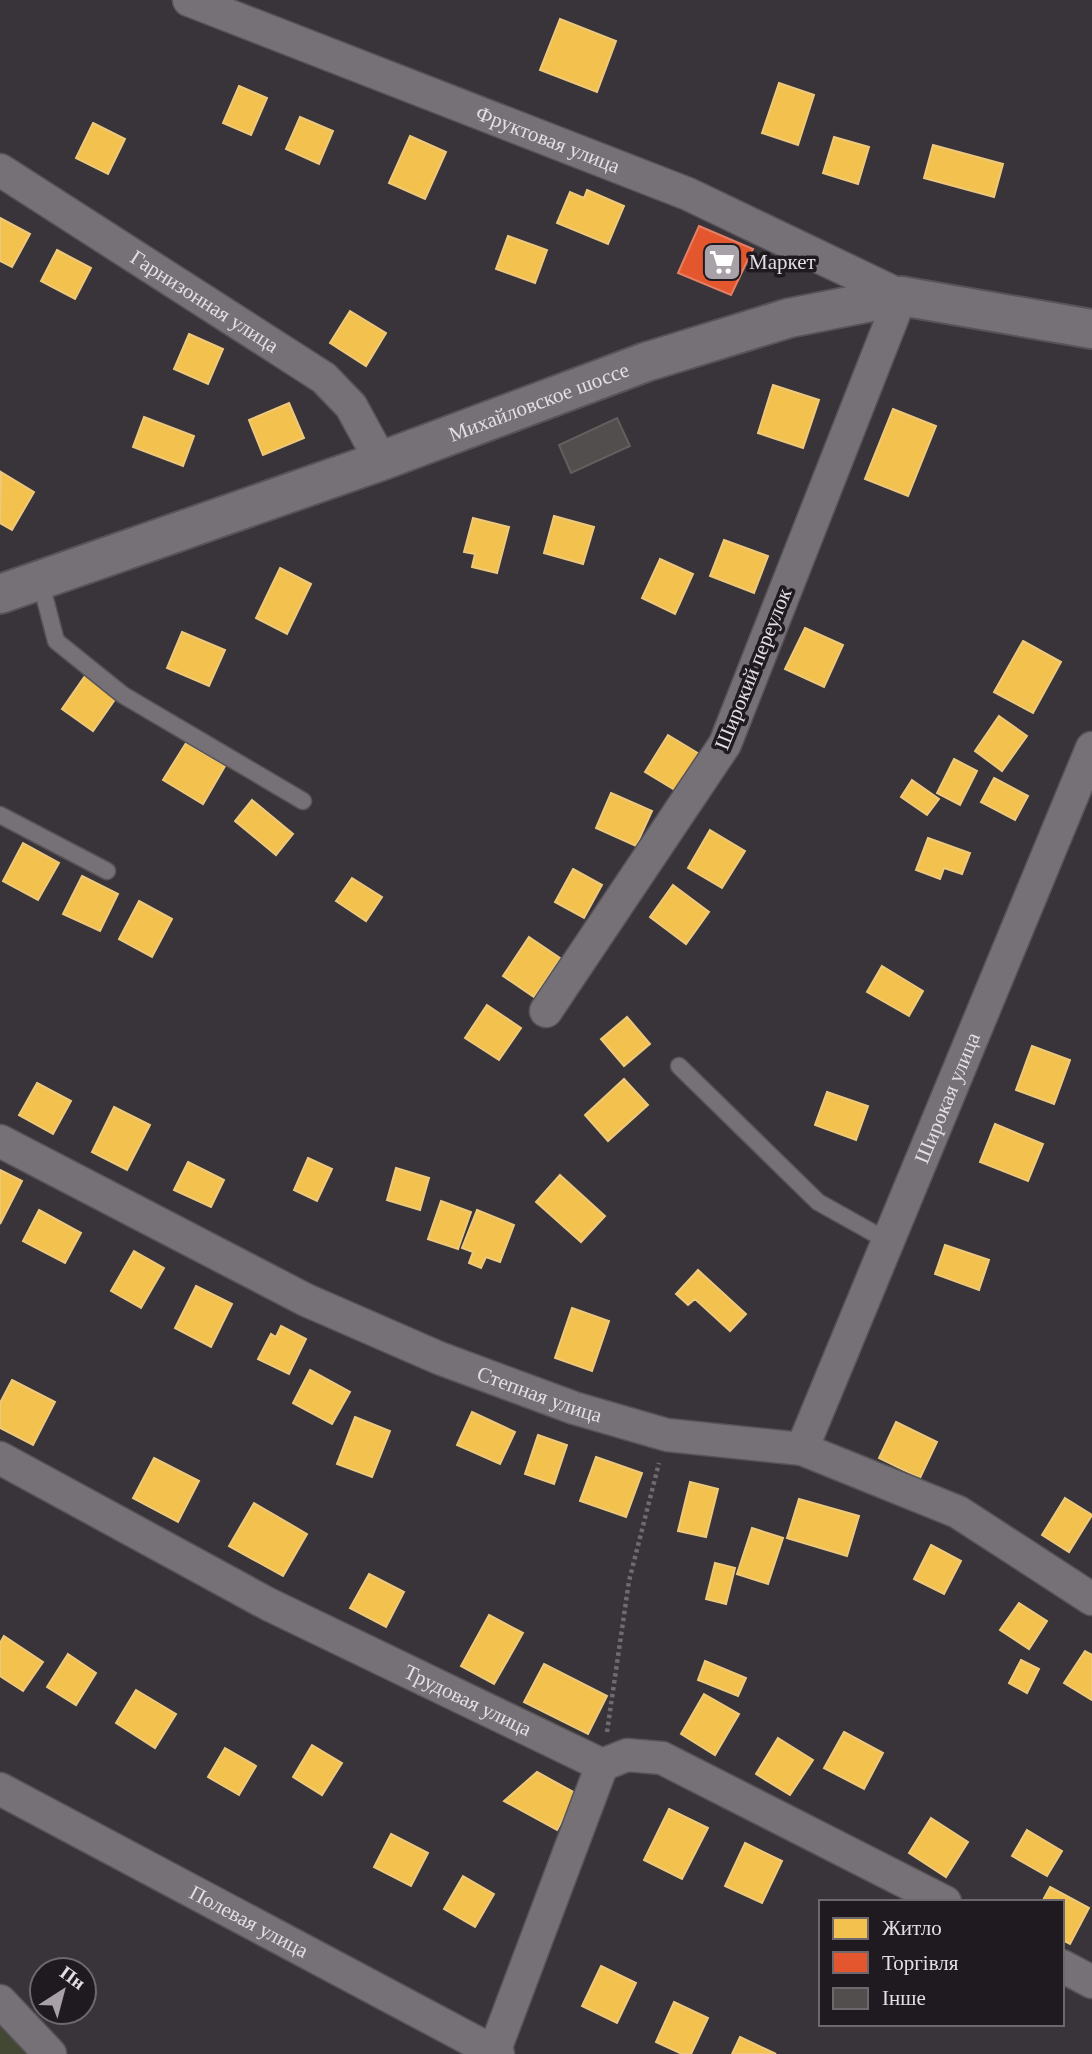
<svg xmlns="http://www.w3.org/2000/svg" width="1092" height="2054" viewBox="0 0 1092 2054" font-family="Georgia,serif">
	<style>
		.green { fill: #434834 }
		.homes { fill: #f2c14e; stroke: #eec97b; stroke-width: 2 }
		.shops { fill: #e4572e; stroke: #e47f65; stroke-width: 2 }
		.building { fill: #534e4e; stroke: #635f5e; stroke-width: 2 }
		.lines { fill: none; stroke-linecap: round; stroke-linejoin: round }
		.service-casing { stroke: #575357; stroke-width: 19 }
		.minor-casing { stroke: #575357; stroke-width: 35 }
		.secondary-casing { stroke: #575357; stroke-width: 42 }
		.path { stroke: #6f6b6f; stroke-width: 4.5; stroke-dasharray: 3.5 3.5; stroke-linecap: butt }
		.service { stroke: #757176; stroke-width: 16 }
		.minor { stroke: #757176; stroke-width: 32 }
		.secondary { stroke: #757176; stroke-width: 38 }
		.labels { text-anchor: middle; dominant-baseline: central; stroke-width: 7; stroke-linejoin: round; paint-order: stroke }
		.street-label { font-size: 21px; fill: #e3dde4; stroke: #1f1a20 }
		.poi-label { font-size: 21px; fill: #e3dde4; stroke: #1f1a20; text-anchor: start }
	</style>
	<rect width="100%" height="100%" fill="#393439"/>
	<path class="green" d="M0 1996 53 2054H0Z"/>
	<path class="homes" d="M560 19 616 41 597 92 540 70Z
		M779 83 814 95 798 145 762 133Z
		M239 86 267 98 251 135 223 123Z
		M300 117 333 131 319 164 286 149Z
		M93 123 125 139 108 174 76 158Z
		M410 136 446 152 425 199 389 183Z
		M834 137 869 147 858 184 823 173Z
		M933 145 1003 164 994 197 924 178Z
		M587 190 624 206 608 244 557 223 570 192 584 198Z
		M0 218 30 234 12 267 0 261Z
		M508 236 547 250 535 283 496 269Z
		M57 250 91 268 75 299 41 281Z
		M350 311 386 333 366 366 330 343Z
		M189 334 223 349 208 384 174 369Z
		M773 385 819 400 803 448 758 433Z
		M289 403 304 438 263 455 249 420Z
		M893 409 936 426 908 496 865 479Z
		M144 417 194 436 183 466 133 447Z
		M1 472 34 492 12 530 0 523Z
		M554 516 594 527 583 564 544 553Z
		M473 518 509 527 497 573 472 567 475 554 464 552Z
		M724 540 768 556 754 593 710 576Z
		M660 559 693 574 675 614 642 598Z
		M280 568 311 584 287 634 256 618Z
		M805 628 843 645 824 687 785 669Z
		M182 632 225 650 209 686 167 668Z
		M1023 641 1061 662 1033 713 994 692Z
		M85 676 116 698 93 731 62 709Z
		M999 716 1027 736 1002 771 975 751Z
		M668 735 701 755 678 792 645 772Z
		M186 743 225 766 203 804 163 780Z
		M954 759 977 771 960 805 937 793Z
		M994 778 1028 796 1015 820 981 802Z
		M912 780 939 799 927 815 901 797Z
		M611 793 652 811 636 846 596 828Z
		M252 800 293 834 276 855 235 821Z
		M710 830 745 851 722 888 688 868Z
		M928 838 970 853 962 874 944 868 940 879 916 870Z
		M23 843 59 863 38 900 3 881Z
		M573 869 602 885 584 918 555 902Z
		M82 876 118 894 100 931 63 914Z
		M352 878 382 897 366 921 336 901Z
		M673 885 709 912 686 944 650 917Z
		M139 901 172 919 152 957 119 939Z
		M529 937 560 958 534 997 503 976Z
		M882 966 923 991 909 1016 867 992Z
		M487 1005 521 1028 499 1060 465 1038Z
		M627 1017 650 1044 624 1066 601 1039Z
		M1032 1046 1070 1060 1054 1104 1016 1090Z
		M624 1079 648 1105 608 1141 585 1115Z
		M37 1083 71 1101 53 1134 19 1115Z
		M827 1092 868 1106 856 1140 815 1125Z
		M114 1107 150 1125 127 1170 92 1152Z
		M995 1124 1043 1144 1028 1181 980 1162Z
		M308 1158 332 1169 317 1201 294 1190Z
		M188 1162 224 1180 211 1207 174 1190Z
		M396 1168 429 1178 420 1210 387 1200Z
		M0 1170 22 1181 0 1224Z
		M560 1175 605 1216 581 1242 536 1202Z
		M441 1201 471 1212 458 1249 428 1239Z
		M39 1210 81 1233 65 1263 23 1241Z
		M477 1210 514 1225 500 1262 486 1257 481 1268 469 1263 473 1252 462 1248Z
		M945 1245 989 1260 979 1290 935 1274Z
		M134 1251 164 1268 141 1308 111 1291Z
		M698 1270 746 1314 730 1331 695 1299 688 1305 676 1294Z
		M196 1286 232 1304 211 1347 175 1328Z
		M572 1308 609 1321 592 1371 555 1358Z
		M281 1326 306 1339 289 1374 258 1359 271 1334 276 1337Z
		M310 1370 350 1392 332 1424 293 1403Z
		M12 1380 55 1402 33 1445 0 1428V1403Z
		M472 1412 515 1432 500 1464 457 1445Z
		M355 1417 390 1431 372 1477 337 1464Z
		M896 1422 937 1442 920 1478 879 1458Z
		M538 1435 567 1445 554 1484 525 1474Z
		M596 1457 642 1473 626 1517 580 1501Z
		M154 1458 199 1481 178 1522 133 1498Z
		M690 1482 718 1489 706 1537 678 1531Z
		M1065 1498 1092 1515 1069 1552 1042 1535Z
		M799 1499 859 1516 847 1556 787 1538Z
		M254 1503 307 1534 283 1576 229 1546Z
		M752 1528 783 1538 768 1584 737 1574Z
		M931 1545 961 1561 944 1594 914 1579Z
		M715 1563 735 1568 726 1604 706 1599Z
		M369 1574 404 1592 386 1627 350 1608Z
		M1019 1603 1047 1621 1029 1649 1000 1630Z
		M489 1615 523 1633 494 1684 461 1666Z
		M4 1636 43 1662 23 1691 0 1676V1643Z
		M1085 1651 1092 1655V1700L1064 1683Z
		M68 1654 96 1673 76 1705 47 1687Z
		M1021 1660 1039 1669 1027 1693 1009 1683Z
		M705 1661 746 1678 738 1696 698 1680Z
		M544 1664 607 1696 588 1734 524 1702Z
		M136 1690 176 1714 155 1748 116 1723Z
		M704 1694 739 1714 715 1755 681 1734Z
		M844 1732 883 1753 864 1789 824 1768Z
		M778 1738 813 1760 790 1795 756 1774Z
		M312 1745 342 1763 322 1795 293 1777Z
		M225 1748 256 1766 239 1795 208 1777Z
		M537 1772 577 1794 557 1830 504 1801Z
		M669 1809 708 1828 682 1879 644 1860Z
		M931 1818 968 1842 946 1877 909 1853Z
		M1027 1830 1062 1851 1047 1876 1012 1856Z
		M391 1834 428 1853 411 1886 374 1867Z
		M745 1843 782 1861 762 1903 725 1886Z
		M463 1876 494 1894 475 1927 444 1909Z
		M1050 1887 1089 1908 1070 1944 1062 1940V1902H1042Z
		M601 1966 636 1983 617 2023 582 2006Z
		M674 2002 708 2018 691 2054H682L656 2042Z
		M740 2037 776 2054H732Z"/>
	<path class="shops" d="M699 226 753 249 731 295 678 273Z"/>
	<path class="building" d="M617 418 630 446 571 473 559 445Z"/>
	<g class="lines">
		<g class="service-casing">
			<path id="service" d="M40 580 56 641 123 695 303 801
				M0 815 107 871
				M679 1066 818 1202 886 1240"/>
		</g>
		<g class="minor-casing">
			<g id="minor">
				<path id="s1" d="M189 0 688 194 901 296 725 744 546 1011"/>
				<path id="s2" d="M0 170 324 378 351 406 381 461"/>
				<path id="s3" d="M0 1141 306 1300 439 1358 574 1408 667 1435 802 1449 958 1512 1092 1599"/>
				<path id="s4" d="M802 1449 1092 748"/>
				<path id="s5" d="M0 1458 268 1604 602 1765 627 1755 662 1758 945 1902"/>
				<path id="s6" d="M0 1789 498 2054"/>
				<path d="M1062 1966 1092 1982"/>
				<path d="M0 2001 50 2054"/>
				<path d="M494 2052 602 1765"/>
			</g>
		</g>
		<g class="secondary-casing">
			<g id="secondary">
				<path id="s7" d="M0 594 381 461 646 362 789 318 901 296 1092 329"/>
			</g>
		</g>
		<path class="path" d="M607 1732 629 1581 659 1463"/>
		<use href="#service" class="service"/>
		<use href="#minor" class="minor"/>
		<use href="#secondary" class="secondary"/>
	</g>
	<defs>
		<g id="supermarket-square" transform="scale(2.0125)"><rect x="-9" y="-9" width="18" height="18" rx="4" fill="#a8a2a8" stroke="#1f1a20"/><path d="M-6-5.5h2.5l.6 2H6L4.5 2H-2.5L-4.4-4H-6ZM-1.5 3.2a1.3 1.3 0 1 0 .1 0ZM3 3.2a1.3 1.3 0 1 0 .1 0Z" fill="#fff"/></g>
	</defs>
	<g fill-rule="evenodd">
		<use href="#supermarket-square" x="722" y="262"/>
	</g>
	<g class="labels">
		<g class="street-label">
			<text stroke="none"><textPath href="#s1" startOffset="385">Фруктовая улица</textPath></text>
			<text stroke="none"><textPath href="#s2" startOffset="243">Гарнизонная улица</textPath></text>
			<text stroke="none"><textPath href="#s7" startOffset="572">Михайловское шоссе</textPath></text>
			<text transform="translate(753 669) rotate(-68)">Широкий переулок</text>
			<text stroke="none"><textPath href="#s4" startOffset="380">Широкая улица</textPath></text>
			<text stroke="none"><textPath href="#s3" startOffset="597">Степная улица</textPath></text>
			<text stroke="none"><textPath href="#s5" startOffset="527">Трудовая улица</textPath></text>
			<text stroke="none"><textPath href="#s6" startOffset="282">Полевая улица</textPath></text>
		</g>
		<g class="poi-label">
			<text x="749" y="262">Маркет</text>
		</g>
	</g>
	<rect x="819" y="1900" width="245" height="126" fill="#1f1a20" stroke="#6d686e" stroke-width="2"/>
	<rect x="833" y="1918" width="35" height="21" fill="#f2c14e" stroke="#6d686e" stroke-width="2"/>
	<text x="882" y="1935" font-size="21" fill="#e3dde4">Житло</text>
	<rect x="833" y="1952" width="35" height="21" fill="#e4572e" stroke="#6d686e" stroke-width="2"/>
	<text x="882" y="1970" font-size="21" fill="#e3dde4">Торгівля</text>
	<rect x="833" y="1988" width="35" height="21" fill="#534e4e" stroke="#6d686e" stroke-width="2"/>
	<text x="882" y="2005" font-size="21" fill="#e3dde4">Інше</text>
	<g transform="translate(63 1991) rotate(36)"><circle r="33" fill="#1f1a20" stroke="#6d686e" stroke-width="2"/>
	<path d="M0-5L12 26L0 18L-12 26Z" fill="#a8a2a8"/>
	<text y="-10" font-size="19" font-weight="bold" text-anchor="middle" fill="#e3dde4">Пн</text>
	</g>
</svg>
